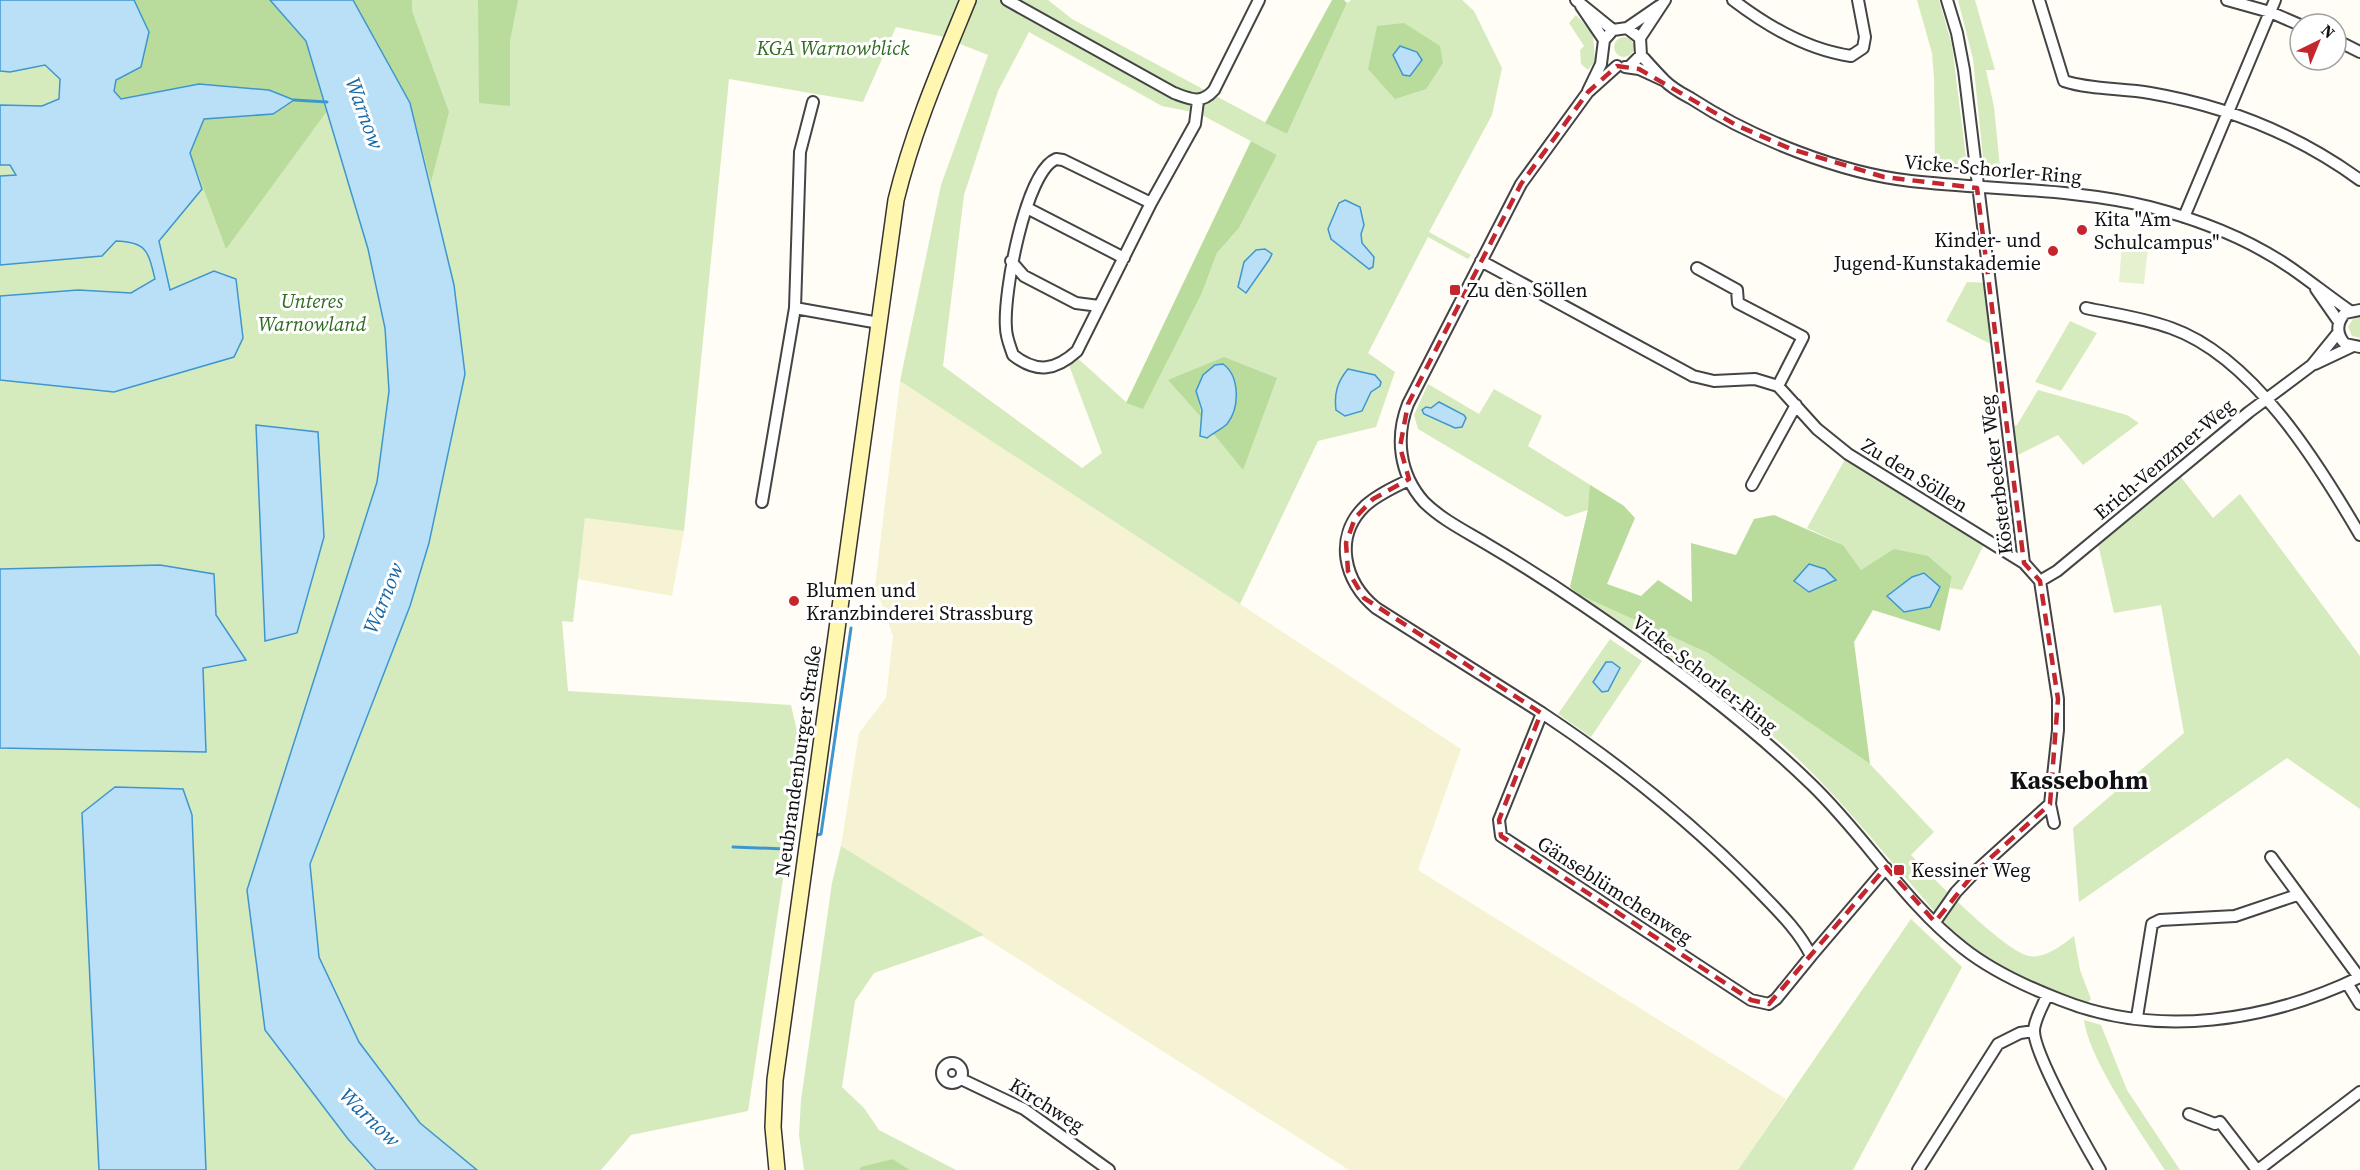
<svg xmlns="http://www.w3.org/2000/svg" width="2360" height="1170" viewBox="0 0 2360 1170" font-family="'Source Serif 4',serif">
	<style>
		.farmland { fill: #f6f3d4 }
		.green { fill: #d5ebbd; fill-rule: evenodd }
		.forest { fill: #b9dc9c }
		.pitch { fill: #e6f2cf }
		.water { fill: #b9e0f7; stroke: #3f96cf; stroke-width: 1.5 }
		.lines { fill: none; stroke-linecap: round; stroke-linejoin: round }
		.stream { stroke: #3f96cf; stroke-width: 3 }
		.street-casing { stroke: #444; stroke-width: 14 }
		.secondary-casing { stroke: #333; stroke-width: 18 }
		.street { stroke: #fff; stroke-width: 10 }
		.secondary { stroke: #fff6b0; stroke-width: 15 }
		.marked { fill: none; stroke: #c4262e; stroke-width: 4.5; stroke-dasharray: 12 8; stroke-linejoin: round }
		.poi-dot { fill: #c4262e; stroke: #fff; stroke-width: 2 }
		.labels { text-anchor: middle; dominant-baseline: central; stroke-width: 6; stroke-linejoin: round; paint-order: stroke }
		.park-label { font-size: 20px; font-style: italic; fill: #2f6b1f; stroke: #fff }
		.street-label { font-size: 20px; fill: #111; stroke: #fff }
		.poi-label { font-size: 20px; fill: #111; stroke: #fff; text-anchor: start }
		.water-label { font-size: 21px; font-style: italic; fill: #1768a6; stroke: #fff }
		.district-label { font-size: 26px; font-weight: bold; fill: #111; stroke: #fff }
	</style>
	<rect width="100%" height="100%" fill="#fffdf5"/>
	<path class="farmland" d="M900 381 1461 749 1418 870 1786 1099 1738 1170H1349L841 846 859 733 886 698 893 636 875 585Z
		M585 518 684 531 672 596 577 579Z"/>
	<path class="green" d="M0 0H1048L1072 19 1287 134 1347 3 1351 0H1462L1474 11 1502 68 1492 115 1429 232 1471 255 1468 259 1428 237 1368 353 1395 372 1376 427 1318 441 1240 604 900 381 941 185 988 55 940 36 896 27 863 102 729 79 684 531 585 518 573 622 562 621 568 691 791 705 802 753 748 1111 631 1135 601 1170H0ZM1029 32 1162 106 1198 113 1277 155 1239 228 1217 253 1202 293 1143 408 1126 402 1073 354 1067 360 1102 453 1082 468 943 366 964 195 998 91Z
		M1917 0H1939L1952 45 1967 166 1962 172H1935L1934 78 1932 53Z
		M1958 0H1975L1995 70H1986L1994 107 2001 178H1995L1984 168 1973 59Z
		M1576 15 1593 34 1595 61 1588 70 1581 64 1580 50 1584 46 1569 23Z
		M1614 47a10 10 0 1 1 20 0a10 10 0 1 1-20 0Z
		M1967 282 1990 283 1998 348 1946 321Z
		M2360 318V338L2352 336 2348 327 2353 319Z
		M2070 321 2097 333 2061 391 2035 382Z
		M1428 384 1479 414 1494 389 1542 416 1528 446 1624 506 1581 595 1708 653 1870 764 1934 832 1911 855C1931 876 2004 951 2029 956 2045 959 2062 945 2074 936L2080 970 2091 999 2088 1002C2041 990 1992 966 1956 934 1937 916 1921 895 1903 875L1907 871 1900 863 1895 866C1860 824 1824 782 1783 745 1720 689 1650 642 1580 595L1570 587 1588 510 1566 517 1418 429 1414 415Z
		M2038 390 2127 415 2139 423 2083 465 2058 435 2018 455 2013 426 2017 425Z
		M1848 454 1986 540 1962 590 1950 588 1952 577 1874 563 1861 571 1843 545 1807 528Z
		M2180 476 2213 518 2240 494 2360 656V809L2287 758 2079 902 2073 828 2184 733 2161 605 2114 613 2098 544Z
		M1610 639 1642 661 1591 737 1558 714Z
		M841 846 984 935 874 973 855 1001 842 1087 864 1108 879 1130 956 1170H910L893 1159 859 1170H804L799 1135 801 1100 832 883Z
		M1911 919 1962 967 1853 1170H1738Z
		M2084 1020 2101 1025 2127 1090 2180 1170H2165C2142 1134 2089 1060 2084 1020Z"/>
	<path class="forest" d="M134 0H270L306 41 327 111 226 249 190 152 204 119 273 114 293 100 199 84 121 99 114 91 116 80 141 66 149 32Z
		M353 0H412V11L449 112 431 182 410 103Z
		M478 0H518L510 41V106L479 103Z
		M1332 0H1344L1347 3 1287 134 1265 123Z
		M1404 23 1440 46 1443 63 1426 89 1395 99 1368 69 1377 26Z
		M1251 141 1277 155 1239 228 1217 253 1202 293 1143 409 1126 403Z
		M1224 357 1277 378 1243 470 1213 433 1227 424 1236 387 1228 368 1196 391 1202 418 1168 380Z
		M1590 485 1624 506 1635 518 1607 584 1641 596 1658 580 1692 602 1691 543 1736 555 1754 519 1774 515 1843 545 1861 570 1894 549 1928 556 1952 577 1940 631 1873 610 1854 642 1870 764 1708 653 1580 595 1570 587 1588 510Z
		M893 1159 910 1170H859L861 1167Z"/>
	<path class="pitch" d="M2122 245 2148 248 2144 284 2119 282Z"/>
	<path class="water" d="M0 0H134L149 32 141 67 116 80 114 91 121 99 199 84 269 90 294 100 273 114 204 119 190 153 202 189 159 241 170 290 214 271 236 279 243 338 234 357 114 392 0 380V296L78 290 131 293 155 279C148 251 147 242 116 241L102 256 0 265V176L16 175 10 165H0V105L42 106 59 99 60 79 45 65 10 72 0 71Z
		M270 0H353L410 103 454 285 465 374 429 543 410 606 310 864 319 957 359 1042 420 1123 477 1170H376L348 1139 265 1030 247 890 377 482 389 391 385 328 368 249 306 41Z
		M1400 46 1417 52 1422 60 1410 76 1403 75 1393 55Z
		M1345 200 1360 207 1364 225 1361 234 1362 243 1374 257 1373 267 1369 269 1331 239 1328 229 1339 203Z
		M1265 249 1272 254 1269 260 1246 293 1238 287 1244 262 1256 250Z
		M1223 364C1240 376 1240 408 1227 424 1222 429 1213 433 1207 438L1200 436 1202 410 1196 391 1203 375 1215 365Z
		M1348 369 1375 375 1381 382 1380 386 1371 392 1362 411 1345 416 1336 410C1334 394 1337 382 1348 369Z
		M1439 402 1464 415 1466 418 1462 427 1455 428 1424 414 1422 410 1426 407 1431 408Z
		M256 425 318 432 324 537 297 633 265 641Z
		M1809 564 1825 569 1836 580 1809 592 1794 581Z
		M160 565 214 574 216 615 246 660 203 668 206 752 0 748V569Z
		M1924 573 1940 587 1930 607 1904 612 1887 596 1912 577Z
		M1606 662H1612L1620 668 1608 691 1602 692 1593 682Z
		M115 787 183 789 192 815 206 1170H99L82 813Z"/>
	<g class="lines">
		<path class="stream" d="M294 100 327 102
			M817 835 821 834 851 628
			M733 847 785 849 792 846"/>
		<g class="street-casing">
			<path id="street" d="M1007 0 1174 93C1190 99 1201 105 1214 90L1259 0
				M1576 0 1613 30
				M1733 0C1767 26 1808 50 1851 56L1863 48 1865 37 1858 0
				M1947 0 1957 33 1964 70 2024 563
				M2039 0 2064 81C2091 90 2123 88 2150 93 2226 106 2298 135 2360 180
				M2227 0 2270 12 2300 25
				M1581 6 1604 40
				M1627 28 1659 6
				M1640 38 1665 0
				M2336 40 2360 52
				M1641 55C1649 64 1657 73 1665 81 1673 89 1683 94 1692 99 1752 138 1840 173 1911 181 1991 190 2073 188 2150 207 2200 220 2249 239 2291 268 2311 282 2330 297 2350 311
				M1617 66 1588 92 1521 184 1408 404C1395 437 1399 474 1424 502 1441 519 1465 531 1485 543 1519 563 1552 584 1584 606 1665 661 1742 717 1812 785 1865 836 1905 903 1963 948 1992 971 2027 987 2061 1000 2158 1039 2269 1021 2360 977
				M1625 67 1639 69 1665 81
				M1588 91 1601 64 1604 40 1613 30 1627 28 1640 38 1641 55 1630 66
				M1151 203 1063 160 1056 159C1025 172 1003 295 1006 328 1006 337 1010 346 1013 355 1037 374 1056 370 1077 351L1151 203 1195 124 1198 101
				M1027 208 1124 258
				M2184 217 2275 0
				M1011 261 1024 276 1076 303 1099 306
				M1481 261 1693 376 1714 381 1755 379 1778 386 1817 429 1848 454 2024 563 2040 581 2058 699V730L2050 804 2054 823
				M1697 268 1737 290 1738 303 1803 337 1778 386
				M2316 289 2339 322
				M795 308 879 323
				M2086 308C2114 314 2144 318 2171 328 2253 357 2318 463 2360 535
				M2360 310 2345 313C2336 323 2336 334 2345 344L2360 347
				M2315 364 2351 347
				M1409 480C1394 487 1377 495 1365 506 1333 537 1344 582 1376 608L1542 713
				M1752 485 1796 405
				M762 502 795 308 800 152 813 102
				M2040 581 2057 571 2249 412 2312 365 2338 333
				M1542 713C1619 764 1689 820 1754 886 1774 907 1799 930 1811 956L1776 999 1769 1004 1751 1000 1501 836 1499 820Z
				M2271 857 2359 977
				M1935 922 1956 892 1975 872 2050 804
				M1811 956 1886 868
				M2347 983 2360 1004
				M2047 995C2043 1006 2035 1018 2034 1030 2033 1053 2086 1146 2100 1170
				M2137 1017 2152 924 2160 920 2235 916 2297 895
				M942 1073a10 10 0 1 1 20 0a10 10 0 1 1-20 0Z
				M961 1079 1024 1109 1109 1170
				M2189 1114 2215 1124 2220 1122 2257 1170
				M1918 1170 1998 1044 2020 1033 2034 1031
				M2258 1170 2360 1092"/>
		</g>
		<g class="secondary-casing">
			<path id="secondary" d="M777 1170 773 1127 775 1080 896 200C913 130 941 66 968 0"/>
		</g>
		<use href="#street" class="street"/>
		<use href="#secondary" class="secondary"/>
	</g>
	<path class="marked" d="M1617 66 1639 69 1736 125 1791 149 1884 177 1977 188 2024 563 2040 581 2058 699 2050 804 1975 872 1935 922 1886 867 1769 1004 1751 1000 1501 836 1499 820 1541 713 1364 598 1348 571 1346 543 1355 518 1373 499 1409 479 1400 447 1408 404 1521 184 1588 92Z"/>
	<g class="poi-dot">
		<circle cx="2082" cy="230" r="6"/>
		<circle cx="2053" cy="251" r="6"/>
		<rect x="1449" y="284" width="12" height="12" rx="3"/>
		<circle cx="794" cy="601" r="6"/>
		<rect x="1893" y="864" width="12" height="12" rx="3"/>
	</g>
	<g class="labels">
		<g class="park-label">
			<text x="833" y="48">KGA Warnowblick</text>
			<text x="312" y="301">Unteres<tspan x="312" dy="23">Warnowland</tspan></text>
		</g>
		<g class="street-label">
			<text transform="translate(1993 169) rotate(5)">Vicke-Schorler-Ring</text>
			<text transform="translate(2164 459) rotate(-40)">Erich-Venzmer-Weg</text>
			<text transform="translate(1915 475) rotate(32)">Zu den Söllen</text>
			<text transform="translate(1996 475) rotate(-97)">Kösterbecker Weg</text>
			<text transform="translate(1705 674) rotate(38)">Vicke-Schorler-Ring</text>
			<text transform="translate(798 761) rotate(-82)">Neubrandenburger Straße</text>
			<text transform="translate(1615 890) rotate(33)">Gänseblümchenweg</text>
			<text transform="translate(1047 1105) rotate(32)">Kirchweg</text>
		</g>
		<g class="poi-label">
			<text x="2094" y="219">Kita "Am<tspan x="2094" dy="23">Schulcampus"</tspan></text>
			<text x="2041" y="240" text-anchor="end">Kinder- und<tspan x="2041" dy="23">Jugend-Kunstakademie</tspan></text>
			<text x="1467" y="290">Zu den Söllen</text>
			<text x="806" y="590">Blumen und<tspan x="806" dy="23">Kranzbinderei Strassburg</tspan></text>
			<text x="1911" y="870">Kessiner Weg</text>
		</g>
		<g class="water-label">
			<text transform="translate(365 113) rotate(70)">Warnow</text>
			<text transform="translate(383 598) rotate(-68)">Warnow</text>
			<text transform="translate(370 1117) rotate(44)">Warnow</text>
		</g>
		<g class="district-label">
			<text x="2079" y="780">Kassebohm</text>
		</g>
	</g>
	<g transform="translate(2318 42) rotate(43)"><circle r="28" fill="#ffffff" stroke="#a0a0a0" stroke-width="1.5"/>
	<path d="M0-4.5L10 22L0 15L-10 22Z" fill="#c4262e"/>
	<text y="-9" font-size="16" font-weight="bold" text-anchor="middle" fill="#111111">N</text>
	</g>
</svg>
